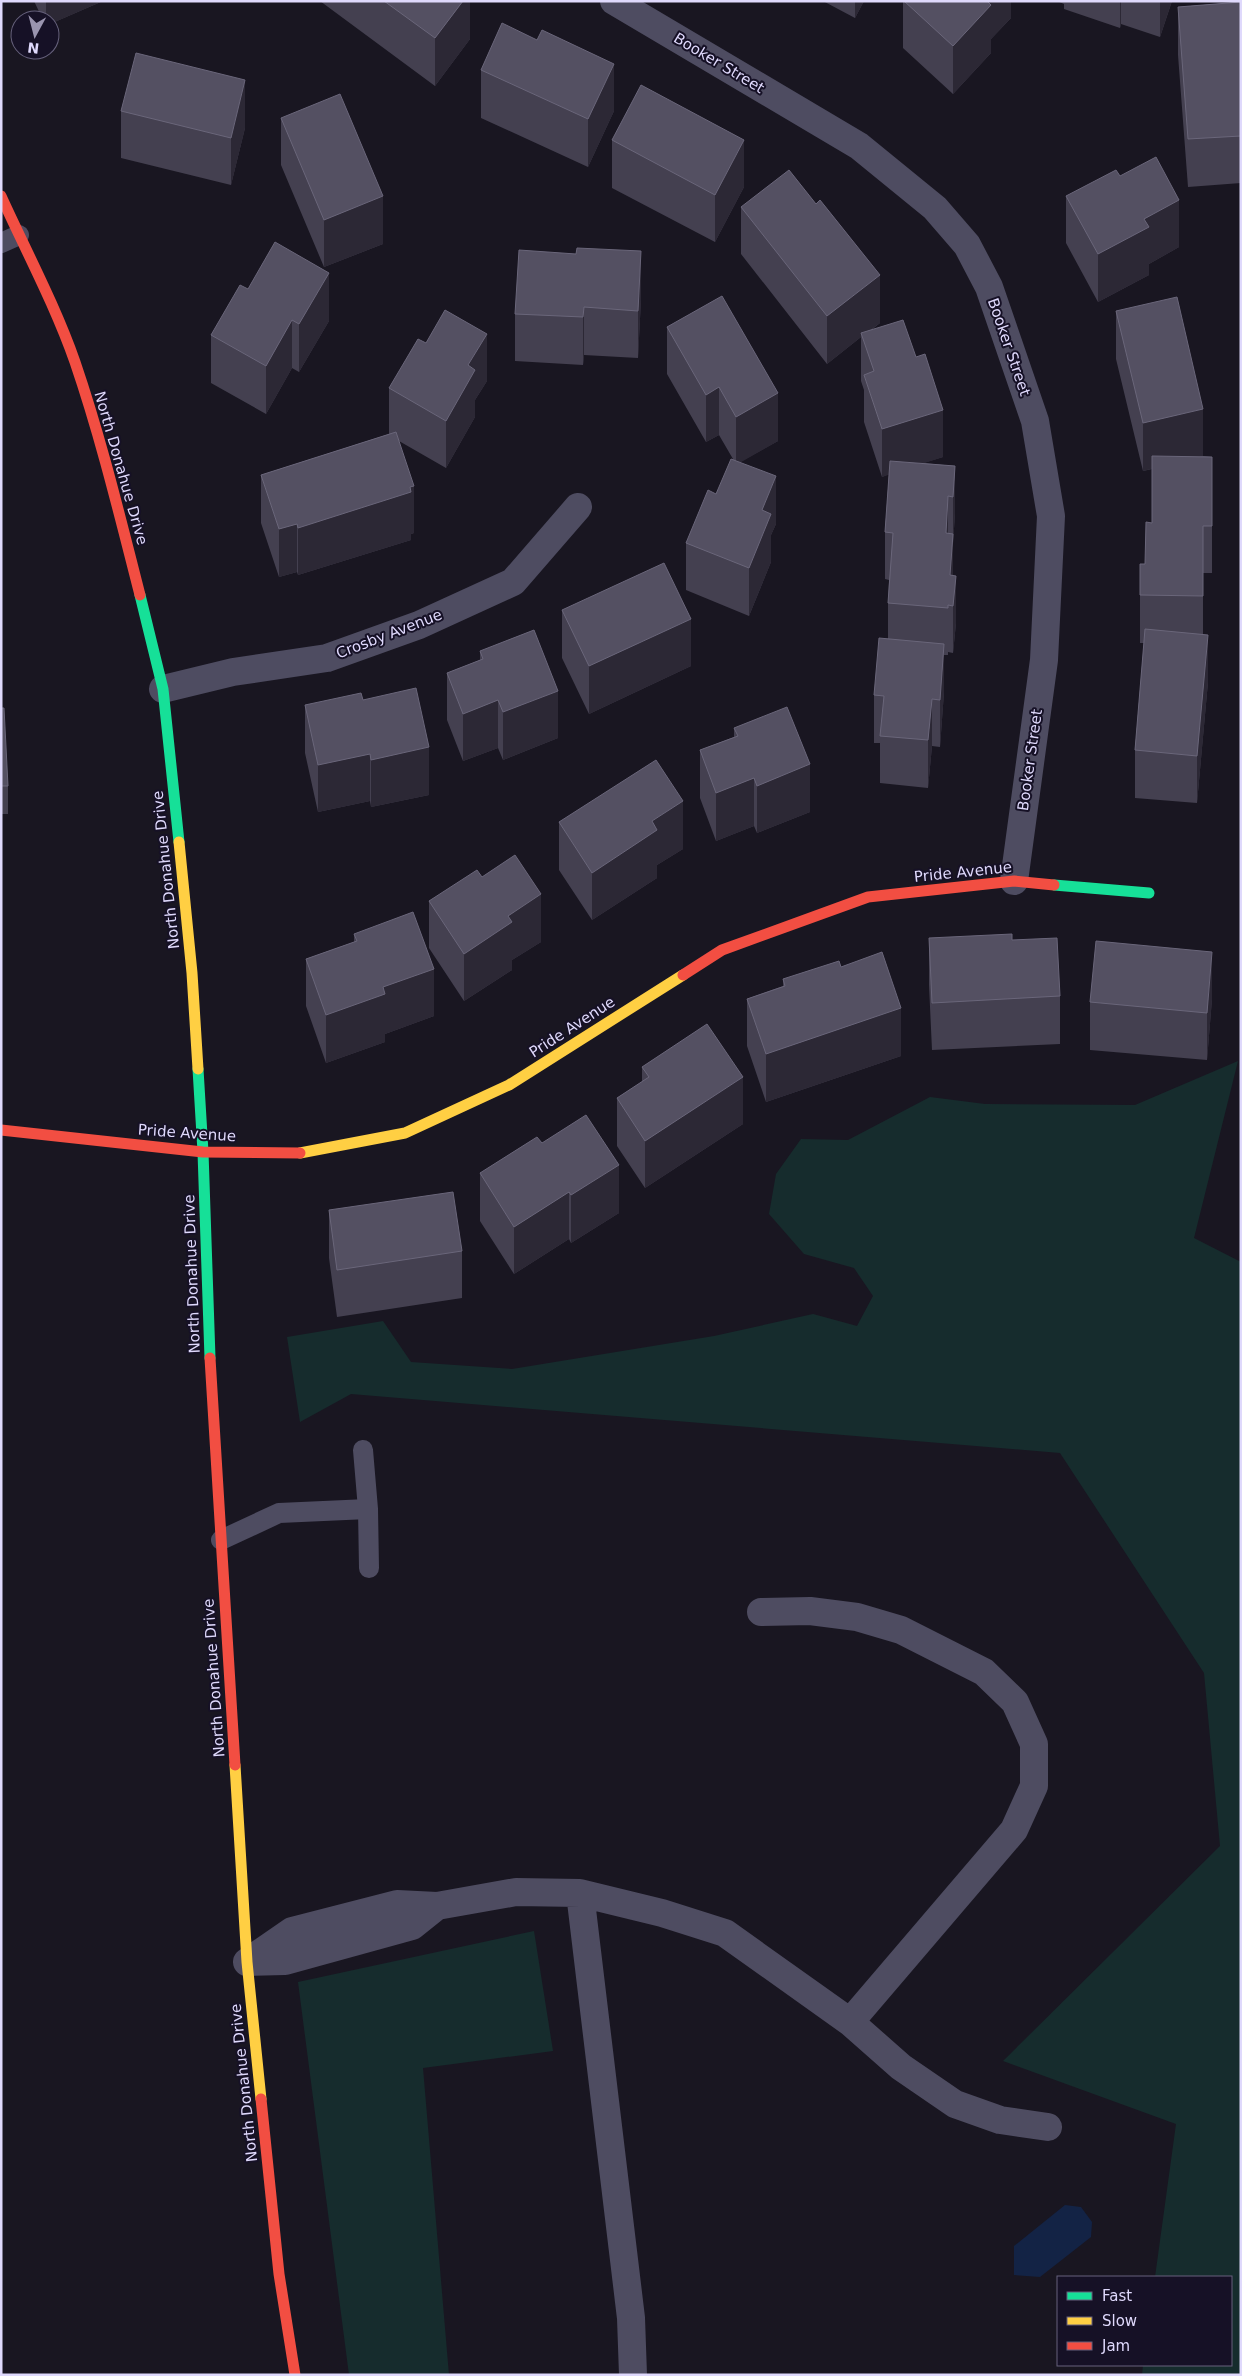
<svg xmlns="http://www.w3.org/2000/svg" width="1242" height="2376" viewBox="0 0 1242 2376" font-family="'DejaVu Sans',sans-serif">
	<style>
		.green { fill: #162c2d }
		.water { fill: #132345 }
		.lines { fill: none; stroke-linecap: round; stroke-linejoin: round }
		.lane { stroke: #4e4c61; stroke-width: 20 }
		.street { stroke: #4e4c61; stroke-width: 28 }
		.fast { stroke: #16e098; stroke-width: 11 }
		.slow { stroke: #ffcf43; stroke-width: 11 }
		.jam { stroke: #f24e42; stroke-width: 11 }
		.wall { fill: #444050 }
		.shaded-wall { fill: #2c2835 }
		.building { fill: #545062; stroke: #6a667a }
		.labels { text-anchor: middle; dominant-baseline: central; stroke-width: 4; stroke-linejoin: round; paint-order: stroke }
		.street-label { font-size: 15px; fill: #dfd9fc; stroke: #161126 }
	</style>
	<rect width="100%" height="100%" fill="#191621"/>
	<path class="green" d="M1238 1061 1194 1238 1241 1262V2375H1142L1143 2365H1231V2277H1155L1176 2124 1003 2061 1220 1846 1204 1673 1060 1453 351 1394 300 1422 287 1337 383 1321 411 1362 512 1369 714 1336 813 1314 857 1326 873 1296 854 1268 804 1254 769 1214 776 1174 801 1139 848 1140 930 1097 985 1104 1135 1105Z
		M534 1931 553 2051 423 2068 449 2375H349L298 1982Z"/>
	<path class="water" d="M1065 2205 1081 2207 1092 2222 1091 2237 1040 2277 1014 2275V2246Z"/>
	<g class="lines">
		<path class="lane" d="M1 243 19 235
			M363 1450 368 1509
			M221 1540 279 1513 368 1509 369 1568"/>
		<path class="street" d="M614 1 859 146 935 208 967 245 989 287 1035 421 1051 516 1044 660 1014 881
			M163 689 233 672 327 658 419 625 513 582 578 507
			M761 1612 810 1611 857 1617 901 1630 984 1672 1015 1702 1034 1744V1786L1014 1830 850 2022
			M580 1893 631 2318 633 2375
			M247 1962 285 1961 412 1926 437 1906 516 1892 580 1893 662 1913 725 1933 850 2022 901 2067 955 2104 1000 2120 1048 2127
			M247 1962 292 1931 397 1904 437 1906"/>
		<path class="fast" d="M140 595 163 689 179 842
			M1054 885 1149 893
			M198 1069 203 1152 210 1358"/>
		<path class="slow" d="M179 842 192 973 198 1069
			M300 1153 405 1133 509 1085 683 975
			M235 1765 247 1962 261 2099"/>
		<path class="jam" d="M1 196C26 251 55 305 75 362 101 438 120 517 140 595
			M683 975 722 950 868 897 1014 881 1054 885
			M1 1130 203 1152 300 1153
			M210 1358 235 1765
			M261 2099 279 2274 295 2375"/>
	</g>
	<path class="wall" d="M34 1H103L50 24V20H43Z
		M320 1H470V39L435 86Z
		M823 1H864L855 18Z
		M903 1H1011V18L991 39V53L953 94 903 48Z
		M1057 1H1172L1160 37 1121 24 1120 28 1064 9V4Z
		M1241 2V183L1188 187 1178 55V7Z
		M537 40 614 111 588 167 481 118V70Z
		M121 111 245 128 231 185 121 158Z
		M281 118 383 244 324 267 281 165Z
		M612 140 744 187 715 242 612 188Z
		M1120 176 1179 247 1149 264V275L1098 302 1066 243V196Z
		M741 207 880 323 870 331 943 457 923 463 955 466V513L953 544V576L956 623 953 653 948 652V655H944V692L940 747 932 746 928 788 880 783V743H874V695L888 639V603L889 580 885 579V532L889 474 882 477 864 422V390L861 381V337L827 364 741 254Z
		M248 289 329 321 299 372 292 368 266 414 211 383V335Z
		M641 299 638 358 584 355 583 365 515 361V314Z
		M1116 311 1203 456 1212 457V573H1203V634L1208 682 1197 803 1135 798V750L1144 643H1140V564H1145L1152 523V469L1143 471 1116 359Z
		M667 327 778 441 740 462 776 524 771 535V562L749 616 686 590V543L716 494 733 459 719 435 706 442 667 374Z
		M487 381 475 400V417L446 468 399 441 414 533 411 534V540L298 575 297 572 279 577 261 523V475L389 434V388Z
		M562 610 691 666 589 714 562 658Z
		M480 651 558 738 503 760 498 748 463 761 447 720V673L480 660Z
		M363 700 429 795 371 807 370 801 318 812 305 753V705Z
		M1 708 8 786V814H1Z
		M734 728 810 812 757 833 754 826 716 841 700 798V750L734 737Z
		M559 822 683 849 657 865V878L592 920 559 870Z
		M482 877 541 942 512 960V970L464 1001 429 948V901Z
		M354 934 434 1016 385 1034V1042L326 1063 306 1006V959L354 942Z
		M929 938 1012 940 1060 996V1044L932 1050 929 985Z
		M841 967 901 1056 766 1102 747 1046V999L783 986V979Z
		M1212 999 1207 1060 1090 1050V1002Z
		M642 1067 743 1124 645 1188 617 1146V1098L642 1082Z
		M542 1143 619 1213 571 1243 569 1239 514 1274 480 1221V1173Z
		M329 1210 462 1251V1298L337 1317 329 1258Z"/>
	<path class="shaded-wall" d="M46 1H103L50 24V20H46Z
		M463 1H470V39L435 86V38Z
		M855 1H864L855 18Z
		M985 1H1011V18L991 39V53L953 94V46Z
		M1120 1H1121V24L1120 28Z
		M1160 1H1172L1160 37Z
		M614 64V111L588 167V119Z
		M245 80V128L231 185V138Z
		M744 140V187L715 242V195Z
		M383 196V244L324 267V220Z
		M1179 200V247L1149 264V275L1098 302V254L1144 219Z
		M641 251V299L638 358V311Z
		M329 273V321L299 372V324Z
		M880 275V323L862 336 861 333V337L827 364V316Z
		M584 307V355L583 365V317Z
		M292 320V368L266 414V366Z
		M487 334V381L475 400V417L446 468V421L468 365Z
		M719 387V435L706 442V395Z
		M778 393V441L736 465V417Z
		M1203 409V456L1143 471V423Z
		M943 410V457L882 477V429Z
		M955 466V513L953 544V581L950 575 953 534V497Z
		M776 476V524L771 535V562L749 616V568L762 510Z
		M414 486V533L411 534V540L298 575V528Z
		M948 496V543L946 533Z
		M297 524V572L279 577V529Z
		M956 576V623L953 653V606Z
		M691 619V666L589 714V666Z
		M1208 635V682L1197 803V756Z
		M944 644V692L940 747V700Z
		M558 691V738L503 760V712Z
		M932 699V746L928 788V740Z
		M498 700V748L463 761V714Z
		M429 747V795L371 807V760Z
		M370 754V801L318 812V765Z
		M810 764V812L757 833V786Z
		M754 778V826L716 841V793Z
		M683 801V849L657 865V878L592 920V873L652 821Z
		M541 894V942L512 960V970L464 1001V954L508 916Z
		M1212 952V999L1207 1060V1013Z
		M434 969V1016L385 1034V1042L326 1063V1015L383 987Z
		M901 1008V1056L766 1102V1054Z
		M743 1077V1124L645 1188V1141Z
		M619 1165V1213L571 1243V1195Z
		M569 1192V1239L514 1274V1227Z"/>
	<path class="building" d="M384 1H463L435 38Z
		M904 1H987L991 5 953 46Z
		M1241 2V136L1188 139 1178 7Z
		M502 23 537 40 542 30 614 64 588 119 481 70Z
		M136 53 245 80 231 138 121 111Z
		M641 85 744 140 715 195 612 140Z
		M340 94 383 196 324 220 281 118Z
		M1156 157 1179 200 1144 219 1149 227 1098 254 1066 196 1116 170 1120 176Z
		M789 170 816 204 820 200 880 275 827 316 741 207Z
		M275 242 329 273 299 324 292 320 266 366 211 335 240 285 248 289Z
		M577 248 641 251 638 311 584 307 583 317 515 314 519 250 576 254Z
		M722 296 778 393 736 417 719 387 706 395 667 327Z
		M1177 297 1203 409 1143 423 1116 311Z
		M445 310 487 334 468 365 475 370 446 421 389 388 418 339 426 343Z
		M903 320 916 357 925 354 943 410 882 429 864 375 874 371 861 333Z
		M396 432 414 486 410 487 411 492 298 528 297 524 279 529 261 475Z
		M1152 456 1212 457V526H1203V596L1140 595V564H1145L1146 522 1152 523Z
		M731 459 776 476 762 510 771 514 749 568 686 543 708 490 716 494Z
		M890 461 955 466 953 497 948 496 946 533 953 534 950 575 956 576 953 606 948 605V608L888 603 893 533 885 532Z
		M664 563 691 619 589 666 562 610Z
		M1145 629 1208 635 1197 756 1135 750Z
		M534 630 558 691 503 712 498 700 463 714 447 673 483 659 480 651Z
		M879 638 944 644 940 700 932 699 928 740 880 736 884 696 874 695Z
		M416 688 429 747 371 760 370 754 318 765 305 705 361 693 363 700Z
		M787 707 810 764 757 786 754 778 716 793 700 750 738 736 734 728Z
		M1 708H4L8 786H1Z
		M656 760 683 801 652 821 657 830 592 873 559 822Z
		M515 855 541 894 508 916 512 922 464 954 429 901 477 870 482 877Z
		M413 912 434 969 383 987 385 994 326 1015 306 959 357 941 354 934Z
		M1012 934V940L1057 938 1060 996 932 1003 929 938Z
		M1096 941 1212 952 1207 1013 1090 1002Z
		M882 952 901 1008 766 1054 747 999 785 986 783 979 839 961 841 967Z
		M707 1024 743 1077 645 1141 617 1098 649 1077 642 1067Z
		M586 1115 619 1165 571 1195 569 1192 514 1227 480 1173 537 1137 542 1143Z
		M453 1192 462 1251 337 1270 329 1210Z"/>
	<g class="labels">
		<g class="street-label">
			<text transform="translate(719 63) rotate(31)">Booker Street</text>
			<text transform="translate(1009 347) rotate(71)">Booker Street</text>
			<text transform="translate(121 468) rotate(74)">North Donahue Drive</text>
			<text transform="translate(389 634) rotate(-21)">Crosby Avenue</text>
			<text transform="translate(1030 760) rotate(-82)">Booker Street</text>
			<text transform="translate(166 870) rotate(-96)">North Donahue Drive</text>
			<text transform="translate(963 872) rotate(-6)">Pride Avenue</text>
			<text transform="translate(572 1027) rotate(-33)">Pride Avenue</text>
			<text transform="translate(187 1133) rotate(4)">Pride Avenue</text>
			<text transform="translate(192 1274) rotate(-92)">North Donahue Drive</text>
			<text transform="translate(214 1678) rotate(-94)">North Donahue Drive</text>
			<text transform="translate(244 2083) rotate(-96)">North Donahue Drive</text>
		</g>
	</g>
	<rect width="1242" height="2376" fill="none" stroke="#dfd9fc" stroke-width="5"/>
	<rect x="1057" y="2276" width="175" height="90" fill="#161126" stroke="#66617c"/>
	<rect x="1067" y="2292" width="25" height="8" fill="#16e098" stroke="#66617c"/>
	<text x="1102" y="2301" font-size="15" fill="#dfd9fc">Fast</text>
	<rect x="1067" y="2317" width="25" height="8" fill="#ffcf43" stroke="#66617c"/>
	<text x="1102" y="2326" font-size="15" fill="#dfd9fc">Slow</text>
	<rect x="1067" y="2342" width="25" height="8" fill="#f24e42" stroke="#66617c"/>
	<text x="1102" y="2351" font-size="15" fill="#dfd9fc">Jam</text>
	<g transform="translate(35 35) rotate(187)"><circle r="24" fill="#161126" stroke="#66617c"/>
	<path d="M0-4L9 19L0 12L-9 19Z" fill="#9a95af"/>
	<text y="-8" font-size="14" font-weight="bold" text-anchor="middle" fill="#dfd9fc">N</text>
	</g>
</svg>
